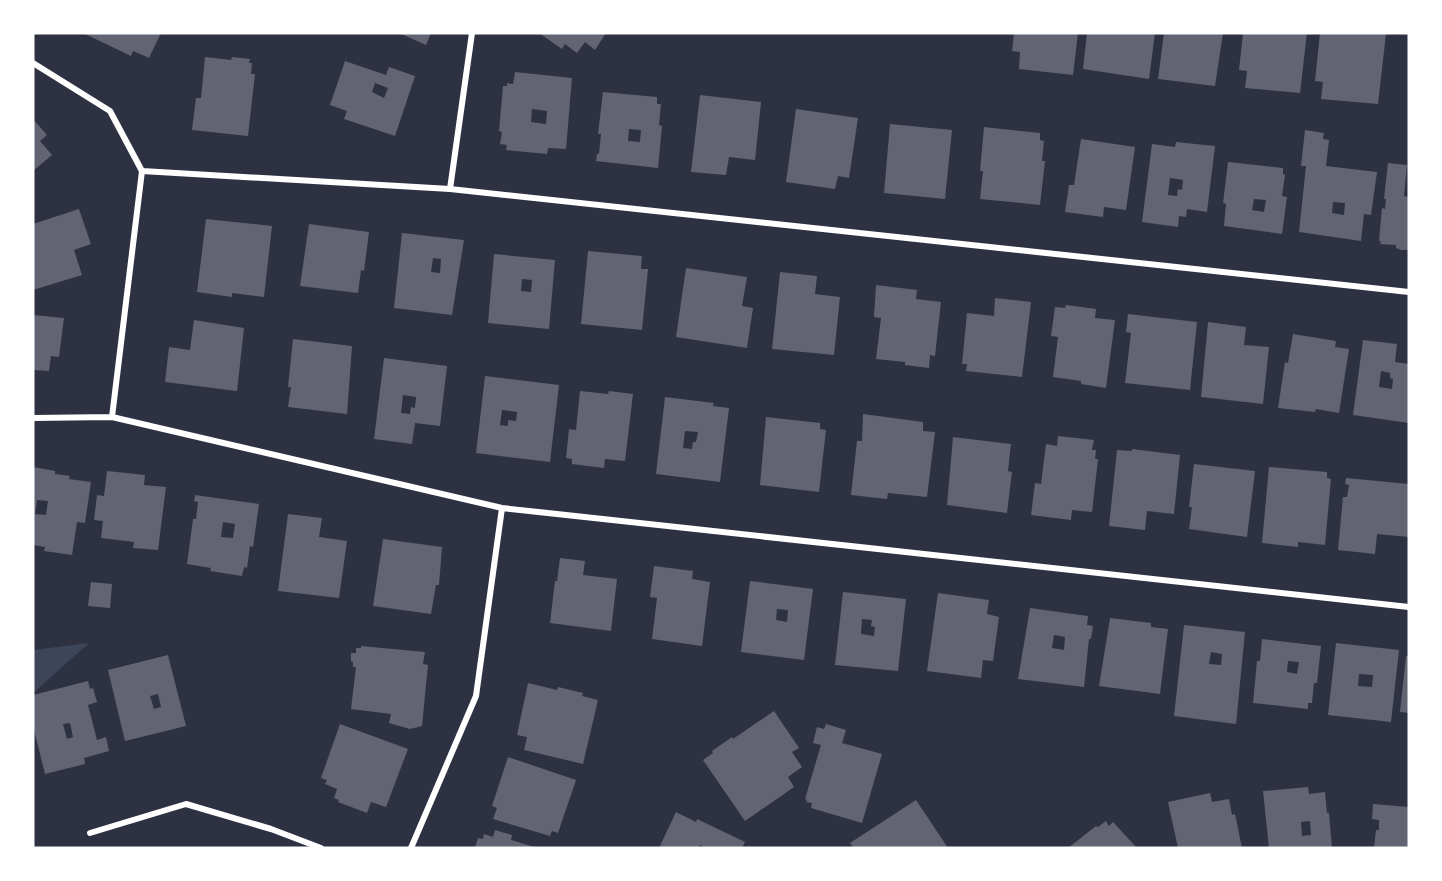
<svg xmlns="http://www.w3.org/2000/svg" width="1442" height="881" viewBox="0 0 1442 881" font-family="'Open Sans',sans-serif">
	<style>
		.green { fill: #3c4559 }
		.building { fill: #626471; fill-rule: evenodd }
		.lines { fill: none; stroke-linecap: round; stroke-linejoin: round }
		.minor { stroke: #fff; stroke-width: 6 }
	</style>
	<rect width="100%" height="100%" fill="#2d3142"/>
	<path class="green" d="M89 643 33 693V650Z"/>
	<path class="building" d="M83 33H161L149 58 133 51 131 56Z
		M399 33H431L426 45Z
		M539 33H606L595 50 585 42 577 53 565 44 562 49Z
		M1014 33H1078L1073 75 1019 69 1020 52 1012 51Z
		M1087 33H1155L1149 79 1083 69Z
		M1164 33H1223L1215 86 1158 79Z
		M1243 33H1307L1300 93 1245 88 1247 71 1239 70Z
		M1320 33 1386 34 1378 104 1321 99 1323 82 1315 81Z
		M205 57 231 60 232 57 250 59 249 63H252L251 74H255L248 136 192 130 196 98H201Z
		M345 61 386 75 389 67 415 76 395 136 344 119 347 111 330 105ZM375 83 388 88 384 98 372 92Z
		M515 72 572 78 566 149 548 148 547 154 506 150 507 145 500 144 502 132 499 131 503 86H507V83L513 84ZM532 109 547 111 546 124 531 122Z
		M603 92 657 97V104H661L659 125 662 126 658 168 596 161 597 154H599L601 134H598ZM629 129 641 130 640 142 628 141Z
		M700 95 761 102 755 160 729 157 726 175 691 172Z
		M796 109 858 118 849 178 838 176 835 189 786 182Z
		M33 119 47 135 40 141 52 155 33 171Z
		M890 124 952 130 945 199 884 193Z
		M984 127 1040 133V140L1044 141 1042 161H1045L1040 205 980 199 983 171H980Z
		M1305 130 1324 133 1323 139 1329 140 1326 166 1377 172 1371 215 1364 214 1361 241 1299 232 1306 166H1301ZM1333 202 1345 203 1344 215 1332 213Z
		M1081 139 1135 147 1126 210 1104 207 1103 217 1065 212 1069 185H1074Z
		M1176 142 1215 146 1207 212 1187 209 1186 217 1179 216 1178 227 1142 222 1152 144 1175 147ZM1170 178 1183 180 1182 190 1178 189 1177 196 1168 195Z
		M1228 162 1283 168V174L1285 175 1282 196 1287 197 1282 234 1224 226 1226 204 1223 203ZM1254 199 1266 200 1264 212 1252 210Z
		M1388 163 1407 165 1404 196 1409 197V250H1401L1396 248V245L1380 244 1381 241H1379L1382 208 1385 209 1386 199H1384Z
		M79 209 91 244 74 250 82 275 33 290V224Z
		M206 219 272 226 264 297 232 293V297L197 292Z
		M309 224 369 232 364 271 361 270 358 293 300 286Z
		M402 233 464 240 452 315 394 308ZM433 258 441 259 440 273 431 272Z
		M588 251 642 256 641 269H648L642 330 581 324Z
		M494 254 555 260 549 329 488 323ZM522 279 532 280 531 292 521 291Z
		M686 268 747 277 742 306 753 308 747 348 676 337Z
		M780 272 817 276 815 294 840 297 834 355 772 349Z
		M876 285 917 290 916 299 941 302 935 356 930 355 929 368 905 365V362L876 359 881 318 874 317Z
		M995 298 1031 302 1022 377 966 371 967 364H962L967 313 994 316Z
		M1066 305 1096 309 1095 318 1115 320 1106 388 1081 384V381L1053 377 1058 337 1051 336 1055 307 1065 308Z
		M1128 314 1197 322 1190 390 1125 383 1131 333 1126 332Z
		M33 315 64 318 59 357 51 356 49 371 33 370Z
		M194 320 244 328 237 391 165 382 169 347 190 350Z
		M1208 322 1246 327 1244 345 1269 347 1263 404 1201 397Z
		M1293 334 1336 341 1335 347 1349 349 1339 413 1316 409 1315 412 1278 408 1285 362 1288 363Z
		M293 339 352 346 347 414 288 407 291 387H288Z
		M1363 340 1397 344 1395 362 1409 364V423L1353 415ZM1381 371 1390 373V378L1393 379 1392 389 1379 387Z
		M384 358 447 366 440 426 415 423 412 444 374 439ZM403 395 416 397 415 408 411 407 410 414 401 413Z
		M485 376 559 385 550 462 476 453ZM502 410 517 412 516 421 508 420V426L500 425Z
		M580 391 608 394 609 391 633 394 625 461 605 459 604 468 572 464V459L566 458 569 429 576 430Z
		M665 397 714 403 713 406 729 408 720 482 656 474ZM685 431 698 432 696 442H693L692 449 683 448Z
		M863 414 923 422V431L935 432 927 497 888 493 887 499 851 495 857 441H862Z
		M766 417 820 423V429L826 430 819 492 760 485Z
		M1058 436 1094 440 1092 450H1096L1095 459H1098L1092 512 1072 510 1071 520 1031 515 1035 483 1041 484 1046 444 1057 446Z
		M953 437 1011 444 1008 471 1012 472 1007 513 947 505Z
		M1132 449 1180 455 1174 514 1147 511 1145 530 1109 526 1117 450 1132 451Z
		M1194 464 1255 471 1247 537 1189 529 1192 507H1189Z
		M33 467 55 471V474L70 476 69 479 91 482 85 523 77 522 72 555 44 551 45 547 33 545ZM37 500 48 501 46 515 35 514Z
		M1269 467 1327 472V478L1331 479 1325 545 1298 542V547L1262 543Z
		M107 471 145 475 144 485 166 487 158 550 133 548 134 542 101 538 103 521 94 520 97 495 104 496Z
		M1346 478 1409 484V537L1377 534 1375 554 1338 550 1343 497H1347L1349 485 1345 484Z
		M195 495 259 504 253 547 250 546 247 568 244 567 242 576 210 571 211 568 187 564 193 519H196L198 502 194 501ZM223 522 235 524 233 538 221 537Z
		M288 514 322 518 319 537 347 541 339 598 278 591Z
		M383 539 442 547 439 585H436L431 614 373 606Z
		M560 558 585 561 583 575 617 579 611 631 550 623 555 581H557Z
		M654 566 693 571 692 579 710 582 702 646 652 639 657 598 650 597Z
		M750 581 813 589 804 660 741 652ZM777 609 788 610 787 622 776 620Z
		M91 582 112 584 110 608 88 606Z
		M843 592 906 599 898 671 835 665ZM862 619 872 620 871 626 875 627 874 636 861 634Z
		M938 593 989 600 987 614 999 617 993 661 983 660 981 678 927 671Z
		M1030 608 1088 616 1087 625 1093 626 1091 639H1089L1084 687 1018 679ZM1054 635 1065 637 1064 650 1052 648Z
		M1110 618 1151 623V627L1168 629 1160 694 1099 686Z
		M1184 625 1245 632 1236 724 1174 716ZM1211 652 1222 654 1221 665 1209 664Z
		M1262 639 1321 646 1317 683H1314L1312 703H1308V709L1253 703 1257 661H1260ZM1288 661 1299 662 1297 674 1287 672Z
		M1336 643 1399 650 1391 722 1328 715ZM1359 674 1373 675 1372 687 1358 686Z
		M361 646 425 652 423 664 428 665 422 726 410 729 389 723 391 714 351 709 356 667H353V662L351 661V653H356V648H361Z
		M168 655 186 726 125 741 108 670ZM158 694 161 707 154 709 150 696Z
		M1406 656H1409V713L1400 712Z
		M88 681 90 689 93 688 97 702 88 705 97 740 106 737 109 751 84 758 85 764 45 774 33 726V695ZM70 723 73 737 67 739 63 724Z
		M528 683 557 690 558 687 583 693 582 696 598 700 583 764 524 750 527 737 517 735Z
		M774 711 799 748 792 752 802 767 788 777 794 787 745 821 703 760 713 753 712 751 732 737 733 739Z
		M340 724 408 749 386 807 371 802 367 813 338 802 339 800 334 798 337 789 325 784 327 780 321 778Z
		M826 724 846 730 842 743 882 754 862 823 811 808 812 803 806 802 807 800 805 799 821 745 813 743 817 727 824 729Z
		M508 757 576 780 558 833 552 831 550 836 493 819 497 808 492 806Z
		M1308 787 1309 794 1325 792 1327 813H1329L1332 848H1269L1263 791ZM1310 821 1311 835 1302 836 1301 822Z
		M1210 793 1212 802 1229 799 1232 815 1235 814 1242 848H1178L1168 802Z
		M916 800 948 848H854L850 843Z
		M1373 804 1409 807V848H1374L1376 830H1379V820L1372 819Z
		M676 812 696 822 697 819 745 842 742 848H705L700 845 698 848H659Z
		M1106 821 1109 826 1113 822 1137 848H1068L1096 826 1098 827Z
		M495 830 512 835 511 840 538 848H475L478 838 483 839 484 834 493 837Z"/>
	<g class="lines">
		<path class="minor" d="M33 63 110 111 142 171 112 417
			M142 171 450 189 1409 292
			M450 189 472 33
			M33 418 112 417 502 508 1409 607
			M90 833 186 804 271 829 321 848
			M411 848 476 696 502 508"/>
	</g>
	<rect width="1442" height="881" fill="none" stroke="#ffffff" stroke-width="69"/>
</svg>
